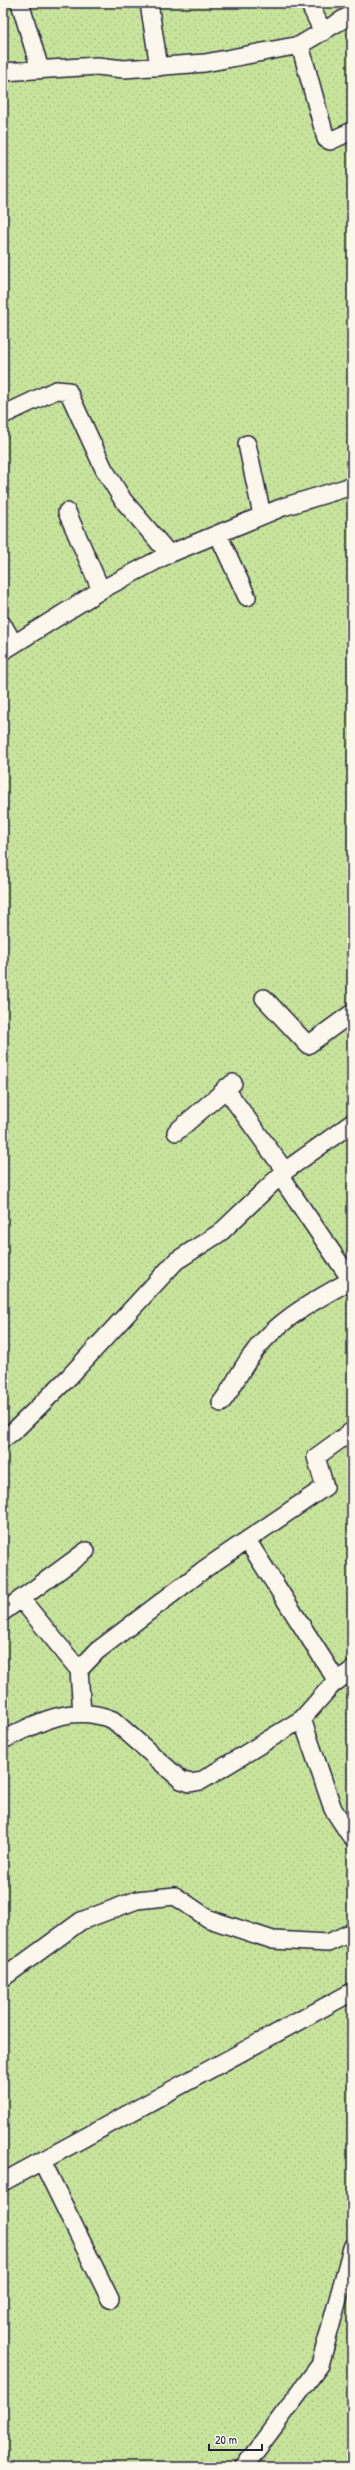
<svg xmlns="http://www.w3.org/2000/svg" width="355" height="2470" viewBox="0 0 355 2470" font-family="'Patrick Hand',sans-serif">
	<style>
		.grass { fill: url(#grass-dots); stroke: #75836c }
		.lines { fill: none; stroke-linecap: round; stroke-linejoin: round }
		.street-casing { stroke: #22223b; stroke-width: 20 }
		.street { stroke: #fbf7ec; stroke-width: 17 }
	</style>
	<defs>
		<pattern id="grass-dots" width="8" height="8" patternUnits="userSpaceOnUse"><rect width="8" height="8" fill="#c8e49c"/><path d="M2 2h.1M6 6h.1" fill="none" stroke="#acc387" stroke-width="1.8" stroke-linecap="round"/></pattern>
	</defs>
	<rect width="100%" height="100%" fill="#f1e1cf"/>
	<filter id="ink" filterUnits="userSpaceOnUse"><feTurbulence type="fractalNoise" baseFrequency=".025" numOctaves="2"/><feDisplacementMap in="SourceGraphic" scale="8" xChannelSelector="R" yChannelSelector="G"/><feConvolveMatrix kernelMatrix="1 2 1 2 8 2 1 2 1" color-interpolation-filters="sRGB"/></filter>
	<g filter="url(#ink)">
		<path class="grass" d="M3 3H352V2467H3Z"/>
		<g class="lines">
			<g class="street-casing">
				<path id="street" d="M20 3 40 69
					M149 3 159 67
					M309 3 323 32
					M300 45 326 139 330 141 352 131
					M3 72 97 66 124 69 205 63 300 45 352 14
					M3 415 56 390 68 391 104 469 123 500 169 554
					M247 444 262 515
					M67 512 101 590
					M218 534 247 597
					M3 625 14 644
					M3 651 101 590 169 554 283 507 352 486
					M264 998 308 1045 352 1013
					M225 1088 285 1171
					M176 1132 233 1083
					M280 1176 345 1271
					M221 1403C232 1389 239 1373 249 1359 272 1324 308 1304 344 1284
					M3 1439 15 1430 69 1377 176 1261 221 1232 285 1171 352 1123
					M247 1540 337 1681
					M21 1599 79 1670
					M3 1612 86 1551
					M82 1713 79 1670 97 1651 206 1568 325 1487 316 1457 352 1431
					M302 1719 333 1809 352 1838
					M3 1740C39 1722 73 1703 113 1720L181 1780 190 1783 201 1781 302 1719 332 1685 352 1670
					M3 1978 81 1921 137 1900 175 1896 209 1919 273 1940 328 1943 352 1932
					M42 2161 110 2299
					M3 2182 352 1992
					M244 2467 320 2365 352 2248"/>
			</g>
			<use href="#street" class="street"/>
		</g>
	</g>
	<rect width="355" height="2470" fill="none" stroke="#fbf7ec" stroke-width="16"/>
	<rect x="8" y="8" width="339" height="2454" fill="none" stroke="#22223b" stroke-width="1.5" filter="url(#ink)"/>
	<path d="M209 2444v6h53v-6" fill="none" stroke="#22223b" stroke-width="2"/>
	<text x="215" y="2444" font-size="12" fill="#22223b" stroke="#fbf7ec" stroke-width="3" paint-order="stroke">20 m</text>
</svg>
